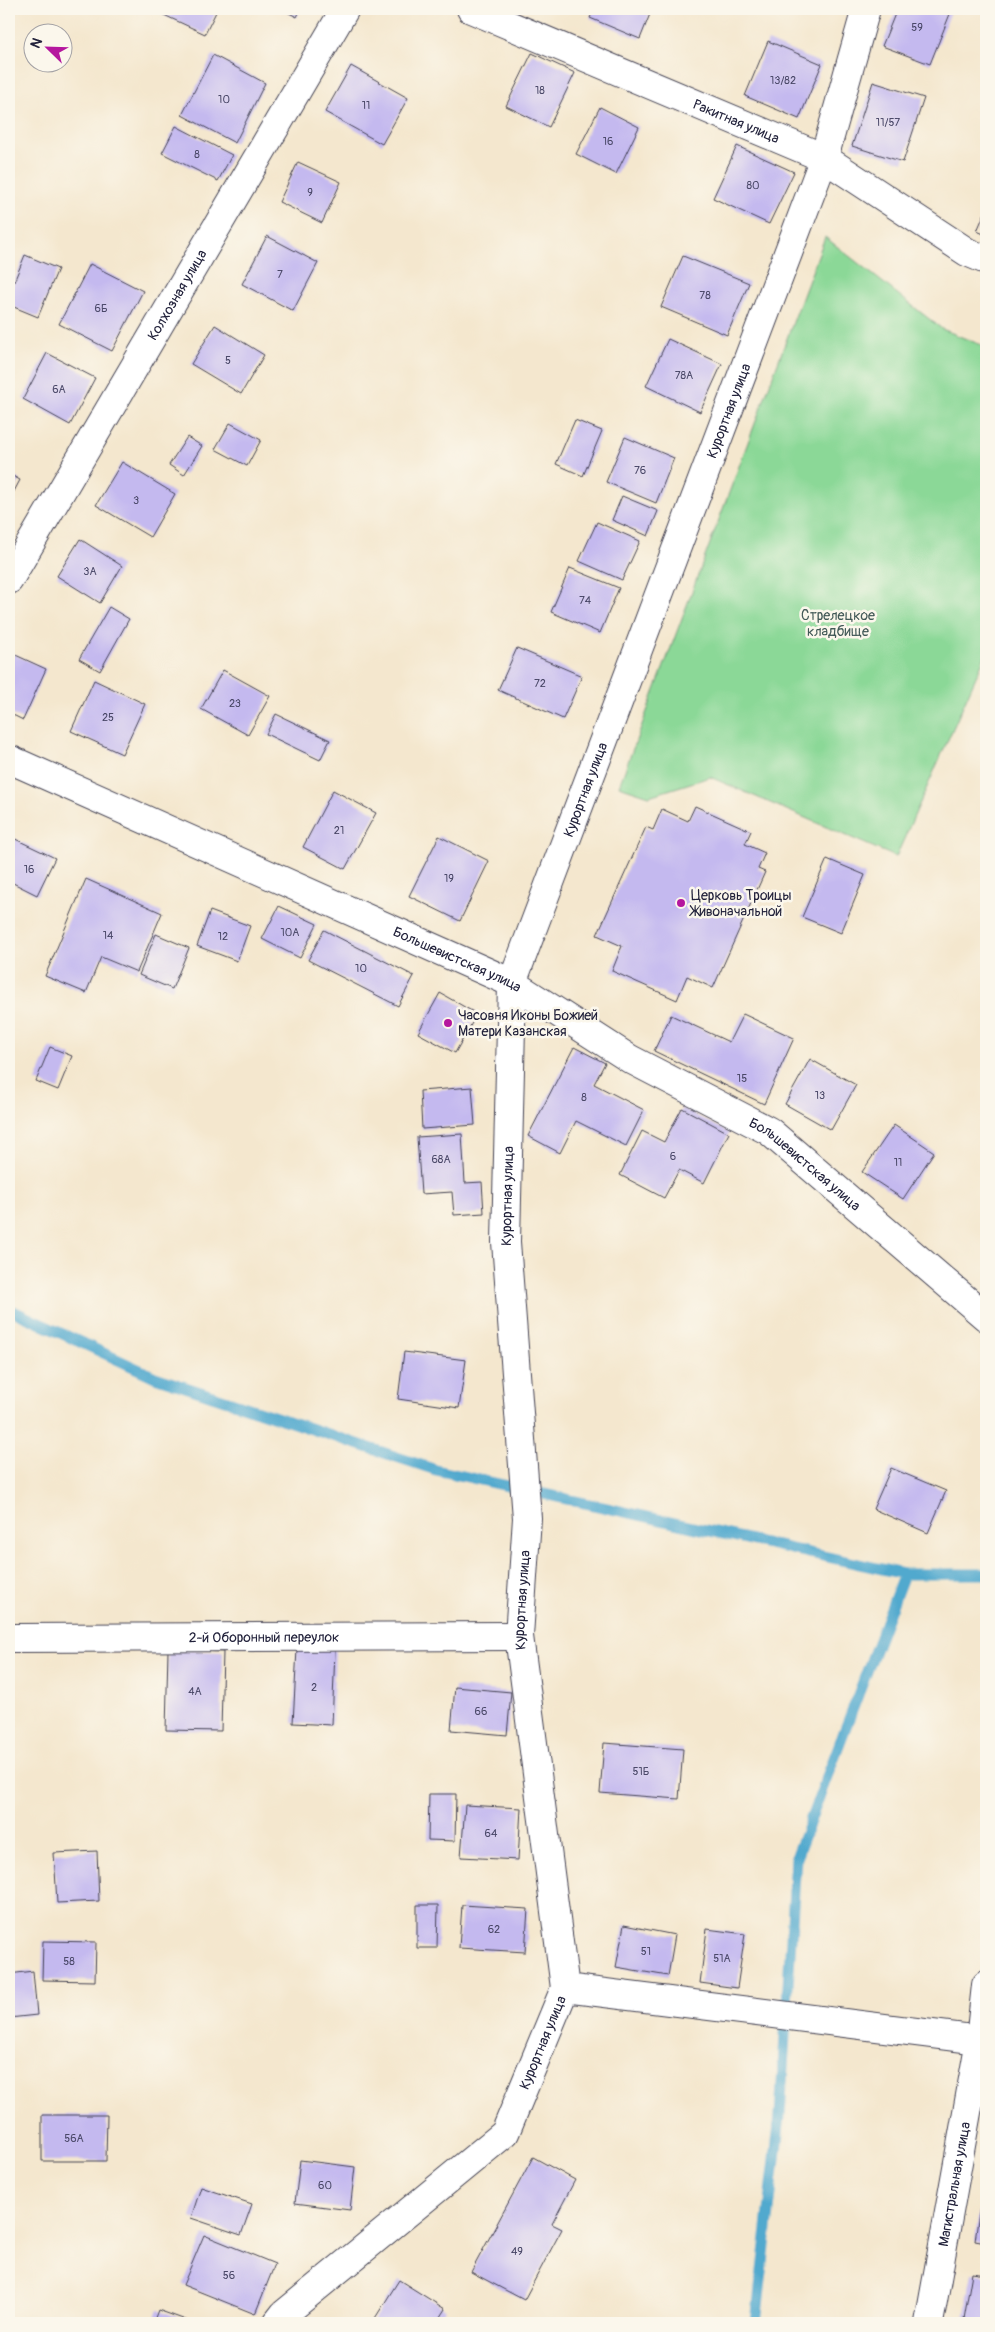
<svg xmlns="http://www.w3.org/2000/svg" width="995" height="2332" viewBox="0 0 995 2332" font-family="Pangolin,sans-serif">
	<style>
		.green { fill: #8bd897; stroke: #567d69 }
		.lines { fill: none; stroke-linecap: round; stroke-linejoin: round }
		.stream { stroke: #51a9ce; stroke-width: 11 }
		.building { fill: #c4b9ef }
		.minor-casing { stroke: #424051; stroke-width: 30 }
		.minor { stroke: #fff; stroke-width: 28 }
		.poi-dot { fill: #b5179e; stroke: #fbf7ec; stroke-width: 2 }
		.labels { text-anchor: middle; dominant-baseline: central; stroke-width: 5; stroke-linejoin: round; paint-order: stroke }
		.number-label { font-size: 11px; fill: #4a4868 }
		.street-label { font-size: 14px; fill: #22223b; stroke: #fbf7ec }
		.park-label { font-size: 14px; fill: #425957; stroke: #fbf7ec }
		.poi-label { font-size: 14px; fill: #22223b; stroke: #fbf7ec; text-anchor: start }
	</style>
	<rect width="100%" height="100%" fill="#fbf7ec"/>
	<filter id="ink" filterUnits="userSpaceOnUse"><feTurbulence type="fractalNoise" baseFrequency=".02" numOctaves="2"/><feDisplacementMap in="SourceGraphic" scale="10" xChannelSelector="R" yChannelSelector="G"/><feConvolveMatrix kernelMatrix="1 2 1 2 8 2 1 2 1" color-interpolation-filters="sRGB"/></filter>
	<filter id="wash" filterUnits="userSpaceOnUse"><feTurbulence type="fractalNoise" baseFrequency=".0096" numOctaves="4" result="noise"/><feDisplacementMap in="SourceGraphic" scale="20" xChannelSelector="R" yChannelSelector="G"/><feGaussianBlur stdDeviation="1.12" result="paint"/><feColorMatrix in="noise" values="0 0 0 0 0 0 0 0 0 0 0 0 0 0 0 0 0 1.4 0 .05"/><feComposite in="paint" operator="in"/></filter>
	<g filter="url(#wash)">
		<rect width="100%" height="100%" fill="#f4e7ce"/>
		<path class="green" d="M825 237 942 329 986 347V654L896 857 710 777 649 796 619 786Z"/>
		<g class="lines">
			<path class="stream" d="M9 1309 155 1377 436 1470 904 1574H986
				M756 2323 780 2116 796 1858 904 1574"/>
		</g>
		<g id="blocks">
			<path class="building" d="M151 9H214L217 10 205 34Z
				M281 9H301L297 17Z
				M594 9H652L640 39 590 18Z
				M897 9H952L930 64 882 46Z
				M768 41 822 64 799 119 745 96Z
				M532 53 575 73 549 127 506 106Z
				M213 55 265 83 235 143 182 115Z
				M351 66 408 98 382 144 325 112Z
				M873 82 924 98 903 162 852 146Z
				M600 107 639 127 616 174 576 154Z
				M176 126 232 155 218 181 162 153Z
				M737 146 794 172 769 224 713 198Z
				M298 162 341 182 322 223 279 202Z
				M986 210V235L977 231Z
				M267 236 318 263 293 311 242 284Z
				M25 255 58 269 38 317 9 305V294Z
				M683 256 749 283 727 335 661 307Z
				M90 264 143 291 112 351 59 324Z
				M215 325 264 355 241 394 191 364Z
				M668 339 722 364 700 412 646 386Z
				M47 353 95 378 70 425 23 399Z
				M575 420 602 431 583 476 556 464Z
				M230 423 261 440 247 466 215 449Z
				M187 437 202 446 184 475 169 465Z
				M625 437 674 458 656 503 606 482Z
				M122 462 175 494 150 537 96 505Z
				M9 474 20 480 9 501Z
				M622 496 658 511 648 536 612 520Z
				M597 522 640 541 622 580 579 561Z
				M80 539 122 566 100 603 57 576Z
				M570 568 619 588 600 633 551 612Z
				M109 607 129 619 100 671 79 659Z
				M517 648 582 676 563 719 498 690Z
				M9 652 46 669 23 720 9 713Z
				M223 670 270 696 248 735 201 709Z
				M94 680 145 704 122 754 71 731Z
				M276 714 330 740 320 760 266 734Z
				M333 790 376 813 345 869 303 847Z
				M695 806 751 831 745 844 765 853 758 869 765 872 713 988 687 976 677 1000 612 971 622 946 597 935 646 827 653 830 662 809 688 821Z
				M439 836 489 861 460 921 409 896Z
				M11 837 55 858 37 895 9 881V842Z
				M827 859 865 875 841 933 802 917Z
				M86 879 162 913 137 972 101 957 86 993 45 976Z
				M279 906 317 924 300 958 262 939Z
				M210 911 250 926 237 961 197 946Z
				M324 930 414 976 398 1006 308 960Z
				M156 934 189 948 172 989 139 975Z
				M440 993 477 1014 455 1053 418 1033Z
				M743 1014 794 1038 764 1104 654 1051 671 1015 729 1042Z
				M50 1047 72 1056 58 1090 36 1081Z
				M574 1047 605 1063 594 1084 644 1110 626 1146 576 1121 560 1153 528 1136Z
				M810 1059 856 1085 831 1130 785 1104Z
				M472 1087 475 1125 422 1129 420 1091Z
				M682 1108 729 1133 704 1183 679 1170 664 1198 620 1175 642 1131 664 1142Z
				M894 1125 934 1152 903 1199 862 1172Z
				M462 1134 465 1183 482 1182 484 1213 454 1215 452 1192 421 1194 417 1137Z
				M404 1352 466 1360 459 1408 398 1399Z
				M891 1468 946 1491 928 1533 873 1509Z
				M297 1649 335 1650 332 1725 293 1723Z
				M168 1650 223 1652 221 1731 166 1730Z
				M455 1687 511 1692 507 1735 451 1730Z
				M604 1743 683 1749 679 1799 600 1793Z
				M429 1794H456L455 1841 428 1840Z
				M465 1805 521 1808 518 1860 461 1857Z
				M97 1851 99 1901 57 1903 54 1853Z
				M417 1905H438L437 1948H417Z
				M462 1905 528 1909 525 1952 459 1948Z
				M624 1925 675 1935 668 1976 616 1967Z
				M707 1929 745 1934 737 1988 700 1983Z
				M43 1941 96 1942 95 1981 42 1980Z
				M33 1971 37 2015 9 2018V1974Z
				M42 2115H107L106 2161H42Z
				M533 2157 575 2180 552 2224 562 2229 524 2300 471 2272Z
				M300 2160 355 2167 350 2210 295 2203Z
				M201 2187 252 2204 241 2235 191 2218Z
				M981 2199 986 2200V2243L975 2241Z
				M204 2235 275 2264 255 2314 183 2285Z
				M972 2273 986 2275V2323L964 2319Z
				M399 2280 445 2309 436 2323H372Z
				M158 2310 194 2323H153Z"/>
		</g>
	</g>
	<g filter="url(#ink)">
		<use href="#blocks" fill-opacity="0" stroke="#424051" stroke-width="1"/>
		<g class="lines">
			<g class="minor-casing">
				<g id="minor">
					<path id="s1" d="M471 9 824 158 967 252 986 260"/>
					<path id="s2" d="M9 580 345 9"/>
					<path id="s3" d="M9 759 512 983 630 1059 769 1131 986 1317"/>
					<path id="s4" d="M9 1638 519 1636"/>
					<path d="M565 1988 980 2040"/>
					<path id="s5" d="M277 2323 284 2314 505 2133 565 1988 519 1636 527 1518 506 1242 512 983 824 158 866 9"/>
					<path id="s6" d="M929 2323 980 2040 986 1985"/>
				</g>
			</g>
			<use href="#minor" class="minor"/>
		</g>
	</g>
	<g class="poi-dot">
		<circle cx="681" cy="903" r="5"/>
		<circle cx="448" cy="1023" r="5"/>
	</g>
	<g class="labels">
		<g class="number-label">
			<text x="917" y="27">59</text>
			<text x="783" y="80">13/82</text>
			<text x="540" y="90">18</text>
			<text x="224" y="99">10</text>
			<text x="366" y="105">11</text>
			<text x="888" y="122">11/57</text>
			<text x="608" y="141">16</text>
			<text x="197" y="154">8</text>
			<text x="753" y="185">80</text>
			<text x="310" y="192">9</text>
			<text x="280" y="274">7</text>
			<text x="705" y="295">78</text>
			<text x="101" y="308">6Б</text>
			<text x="228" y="360">5</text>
			<text x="684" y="375">78А</text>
			<text x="59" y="389">6А</text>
			<text x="640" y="470">76</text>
			<text x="136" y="500">3</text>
			<text x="90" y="571">3А</text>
			<text x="585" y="600">74</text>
			<text x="540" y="683">72</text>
			<text x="235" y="703">23</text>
			<text x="108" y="717">25</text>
			<text x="339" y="830">21</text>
			<text x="29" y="869">16</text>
			<text x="449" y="878">19</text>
			<text x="290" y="932">10А</text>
			<text x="108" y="935">14</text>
			<text x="223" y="936">12</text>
			<text x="361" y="968">10</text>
			<text x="742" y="1078">15</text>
			<text x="820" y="1095">13</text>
			<text x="584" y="1097">8</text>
			<text x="673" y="1156">6</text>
			<text x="441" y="1159">68А</text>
			<text x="898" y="1162">11</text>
			<text x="314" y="1687">2</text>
			<text x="195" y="1691">4А</text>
			<text x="481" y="1711">66</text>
			<text x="641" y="1771">51Б</text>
			<text x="491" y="1833">64</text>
			<text x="494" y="1929">62</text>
			<text x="646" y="1951">51</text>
			<text x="722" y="1958">51А</text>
			<text x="69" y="1961">58</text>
			<text x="74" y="2138">56А</text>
			<text x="325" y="2185">60</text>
			<text x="517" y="2251">49</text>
			<text x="229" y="2275">56</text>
		</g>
		<g class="street-label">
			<text stroke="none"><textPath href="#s1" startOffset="288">Ракитная улица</textPath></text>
			<text stroke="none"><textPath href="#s2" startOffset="331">Колхозная улица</textPath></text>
			<text stroke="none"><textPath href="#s5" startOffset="2075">Курортная улица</textPath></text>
			<text stroke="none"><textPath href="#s5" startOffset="1670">Курортная улица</textPath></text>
			<text stroke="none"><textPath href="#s3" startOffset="491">Большевистская улица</textPath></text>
			<text stroke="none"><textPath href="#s3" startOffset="896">Большевистская улица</textPath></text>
			<text stroke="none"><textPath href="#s5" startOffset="1250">Курортная улица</textPath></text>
			<text stroke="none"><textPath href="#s5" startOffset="845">Курортная улица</textPath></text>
			<text stroke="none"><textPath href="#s4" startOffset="255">2-й Оборонный переулок</textPath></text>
			<text stroke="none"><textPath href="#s5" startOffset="395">Курортная улица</textPath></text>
			<text stroke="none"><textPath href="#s6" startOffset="141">Магистральная улица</textPath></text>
		</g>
		<g class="park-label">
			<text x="838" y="615">Стрелецкое<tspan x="838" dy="16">кладбище</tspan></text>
		</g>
		<g class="poi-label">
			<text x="691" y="895">Церковь Троицы<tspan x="691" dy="16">Живоначальной</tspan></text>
			<text x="458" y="1015">Часовня Иконы Божией<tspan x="458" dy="16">Матери Казанская</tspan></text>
		</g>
	</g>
	<rect width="995" height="2332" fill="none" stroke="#fbf7ec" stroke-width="30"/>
	<g transform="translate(48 48) rotate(293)"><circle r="24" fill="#fbf7ec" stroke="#a4a2a5"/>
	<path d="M0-4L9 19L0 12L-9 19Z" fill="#b5179e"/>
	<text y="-8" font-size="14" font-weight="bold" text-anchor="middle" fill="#22223b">N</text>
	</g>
</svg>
